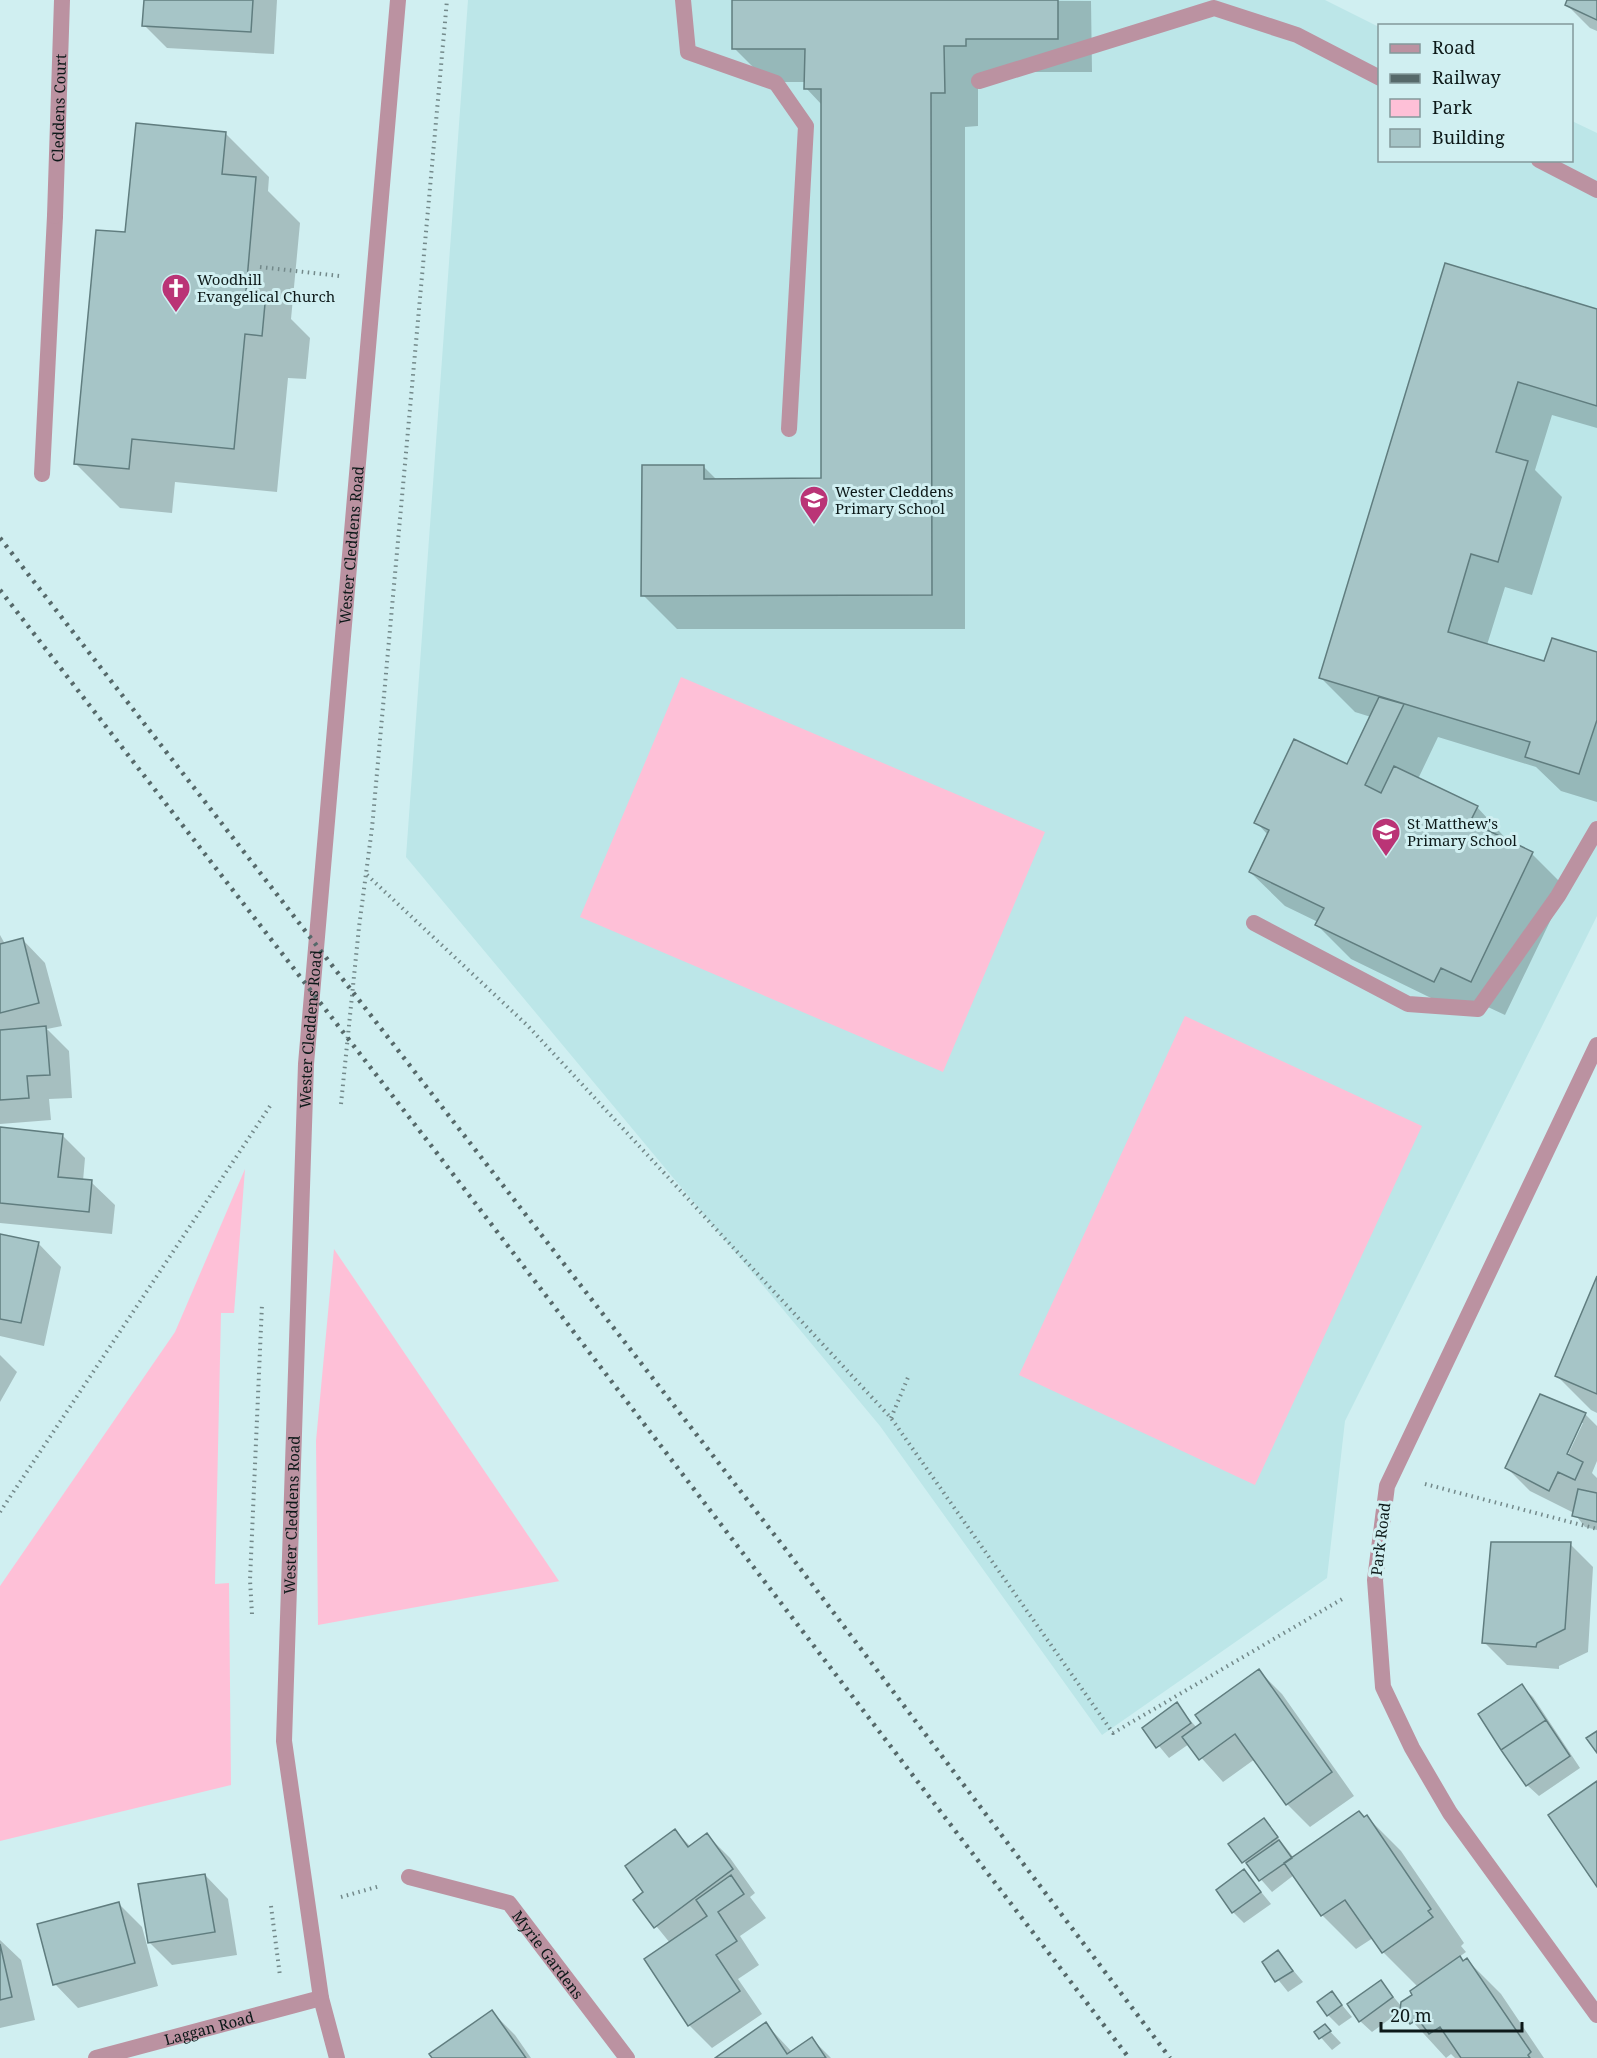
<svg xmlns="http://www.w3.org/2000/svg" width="1597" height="2058" viewBox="0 0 1597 2058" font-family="'Noto Serif',serif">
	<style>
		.built { fill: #bce6e8 }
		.green { fill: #fec0d7 }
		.shadow { fill: #0003; fill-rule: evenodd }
		.building { fill: #a6c5c7; stroke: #607d7f; stroke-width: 1.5 }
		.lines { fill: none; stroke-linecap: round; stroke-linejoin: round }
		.path { stroke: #73898a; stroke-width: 4; stroke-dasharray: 1.5 4.5; stroke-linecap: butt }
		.service { stroke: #bb92a1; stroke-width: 16 }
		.minor { stroke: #bb92a1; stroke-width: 16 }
		.tertiary { stroke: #bb92a1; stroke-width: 16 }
		.rail { stroke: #56696a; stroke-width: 4.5; stroke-dasharray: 3 6; stroke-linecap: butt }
		.labels { text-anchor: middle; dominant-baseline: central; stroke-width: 6; stroke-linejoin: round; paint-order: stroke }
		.street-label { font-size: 15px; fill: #0d1919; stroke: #d0eff1 }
		.poi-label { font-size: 15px; fill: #0d1919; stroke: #d0eff1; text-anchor: start }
	</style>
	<rect width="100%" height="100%" fill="#d0eff1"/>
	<path class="built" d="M468 0H1325L1379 27 1380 160H1572V121L1597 133V916L1345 1421 1327 1578 1102 1735 880 1426 406 857Z"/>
	<path class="green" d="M681 677 1045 832 943 1072 580 917Z
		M1185 1016 1422 1126 1255 1485 1019 1375Z
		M245 1169 234 1313H221L215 1584 229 1583 231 1785 0 1841V1586L175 1332Z
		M334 1249 559 1581H560L318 1625 316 1441Z"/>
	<path class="shadow" d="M145 0H277L274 54 167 48 144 25Z
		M734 0 1091 1 1092 72H1000L978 80V126L965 127V629H677L643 595 703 466 717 480H822V105L806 88V82H768L734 48Z
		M1569 0H1597V31L1590 28 1567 5Z
		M225 133 269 177 268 191 300 223 291 319 310 338 306 379 288 378 277 492 175 482 172 513 120 508 76 464 126 234Z
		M1446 265 1597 310V428L1552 415 1535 470 1562 497 1532 595 1505 587 1487 645 1545 663 1597 653V802L1561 791 1536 767 1438 737 1418 779 1477 807 1510 843 1532 854 1566 888 1505 1015 1475 1001 1468 1016 1351 959 1317 925 1318 922 1285 906 1250 872 1268 835 1256 822 1347 766 1371 717 1355 712 1321 678Z
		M0 935 5 944 22 939 45 963 62 1026 47 1029 69 1051 72 1098 49 1099 51 1120 0 1124Z
		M0 1129 62 1135 85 1158 83 1181 91 1182 115 1205 112 1234 0 1223Z
		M0 1235 38 1243 61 1267 44 1346 0 1336Z
		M1597 1280V1413L1591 1410 1557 1376Z
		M0 1355 17 1372 0 1402Z
		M1585 1414 1597 1426V1461L1592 1473 1597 1478V1530L1585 1527 1574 1513 1530 1491 1507 1468ZM1580 1423H1583L1565 1461 1562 1460Z
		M1570 1544 1593 1567 1588 1652 1559 1666V1669L1507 1665 1484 1642Z
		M1259 1671 1282 1694 1354 1796 1310 1827 1287 1804 1255 1759 1223 1782 1189 1744 1169 1758 1144 1728 1176 1704 1197 1728Z
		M1522 1686 1533 1697 1580 1768 1539 1796 1527 1785Z
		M1367 1817 1401 1851 1464 1943 1461 1946 1466 1952 1459 1957 1464 1962 1467 1960 1501 1994 1544 2058H1455L1451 2054 1446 2058 1402 2010 1372 2032 1360 2021 1381 1982 1402 2007 1414 1995 1418 1987 1383 1952 1373 1938 1356 1949 1322 1915 1294 1875 1272 1892 1230 1844 1264 1820 1294 1858Z
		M675 1831 691 1847 707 1835 730 1858 755 1893 750 1897 766 1918 740 1936 759 1965 738 1979 762 2014 712 2048 689 2025 670 1943 635 1900 645 1892Z
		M1244 1871 1271 1904 1244 1923 1233 1912Z
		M205 1875 228 1899 237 1955 172 1965 149 1942Z
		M118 1903 142 1927 158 1986 78 2008 55 1984Z
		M0 1940 21 1960 35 2020 0 2028Z
		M1278 1952 1303 1982 1288 1992 1264 1962Z
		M1332 1993 1352 2017 1339 2026 1328 2015Z
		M492 2012 515 2035 531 2058H433Z
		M766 2024 792 2052 812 2039 831 2058H717Z
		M1325 2026 1341 2043 1332 2050 1316 2032Z"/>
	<path class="building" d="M144 0H253L251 32 142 26Z
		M732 0H1058V39H966V46H944L945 93H931L932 595 641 596 642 465H704V479L821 478V89H804L805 49H732Z
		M1567 0H1597V20L1565 5Z
		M136 123 226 132 222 174 256 177 246 291 266 293 262 336 245 334 234 449 132 439 129 469 74 464 96 230 125 232Z
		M1445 263 1597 309V406L1518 382 1496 452 1528 461 1498 562 1471 554 1448 632 1544 661 1552 638 1597 652V720L1579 774 1525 757 1530 742 1319 678Z
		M1379 697 1404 704 1365 785 1381 793 1394 766 1478 806 1470 822 1533 852 1471 982 1441 968 1434 982 1315 925 1324 908 1249 872 1269 830 1254 823 1294 739 1347 764Z
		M23 938 39 1003 0 1013V944Z
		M46 1026 50 1075 27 1076 29 1098 0 1100V1030Z
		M0 1127 63 1134 58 1177 92 1180 89 1212 0 1203Z
		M0 1234 39 1242 21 1323 0 1319Z
		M1597 1276V1394L1555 1376Z
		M1540 1394 1586 1413 1567 1454 1583 1462 1575 1480 1558 1472 1549 1491 1505 1468Z
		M1578 1489 1597 1493V1522L1572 1516Z
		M1491 1542H1571L1565 1629 1537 1643 1536 1647 1482 1643Z
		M1259 1669 1332 1772 1286 1805 1235 1734 1199 1760 1182 1737 1201 1723 1195 1715Z
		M1522 1684 1546 1720 1501 1750 1478 1714Z
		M1177 1702 1191 1723 1156 1748 1142 1728Z
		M1546 1720 1570 1756 1526 1786 1501 1750Z
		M1597 1731V1753L1586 1738Z
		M1597 1781V1887L1548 1815Z
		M1359 1811 1364 1817 1367 1815 1431 1909 1428 1911 1433 1917 1382 1953 1345 1900 1321 1916 1284 1863Z
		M1264 1818 1278 1837 1242 1863 1228 1844Z
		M675 1829 688 1847 707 1833 733 1869 654 1928 633 1900 643 1892 625 1866Z
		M1279 1840 1292 1858 1259 1881 1246 1863Z
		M1244 1869 1261 1892 1232 1913 1216 1890Z
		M205 1874 215 1932 148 1943 138 1884Z
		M731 1875 744 1894 718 1912 737 1941 716 1955 740 1991 688 2026 644 1959 707 1916 696 1900Z
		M119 1902 135 1963 53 1985 37 1924Z
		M0 1944 12 1997 0 2000Z
		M1278 1950 1293 1971 1275 1982 1262 1962Z
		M1460 1956 1463 1961 1467 1958 1531 2052 1528 2055 1530 2058H1461L1440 2027 1429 2034 1418 2019 1410 2024 1400 2010 1401 2002 1412 1995 1410 1991Z
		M1381 1980 1393 1997 1359 2022 1347 2004Z
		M1332 1991 1342 2005 1327 2016 1317 2002Z
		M492 2010 526 2058H432L429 2054Z
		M766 2022 787 2054 812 2037 826 2058H715Z
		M1325 2024 1331 2031 1319 2039 1314 2032Z"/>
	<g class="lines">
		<path class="path" d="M260 267 340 276
			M367 875 528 1026 891 1418 1113 1733 1344 1598
			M341 1104 359 927 372 828 447 0
			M891 1418 909 1375
			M1425 1484 1597 1529
			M0 1512 270 1106
			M252 1614 250 1580 262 1304
			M341 1897 380 1886
			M271 1906 280 1976"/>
		<path class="service" d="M683 0 688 52 776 83 806 126 789 429
			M979 81 1214 8 1297 35 1380 78
			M1539 160 1597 190
			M42 474 55 216
			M1254 923 1408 1004 1478 1009 1558 896 1597 829"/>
		<g class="minor">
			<path id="s1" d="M55 216 62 0"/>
			<path d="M1597 1045 1387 1486 1375 1580 1383 1687 1412 1748 1450 1813 1597 2015"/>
			<path id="s2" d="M409 1877 509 1903 627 2058"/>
			<path id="s3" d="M96 2058 321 1998"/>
		</g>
		<path class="tertiary" id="s4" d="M337 2058 321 1998 284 1741 306 1064 398 0"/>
		<path class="rail" d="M0 538 787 1551 1170 2058
			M0 590 433 1148 1129 2058"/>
	</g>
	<defs>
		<g id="church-pin" transform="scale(1.5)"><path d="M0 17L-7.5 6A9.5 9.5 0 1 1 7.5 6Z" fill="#ba3476" stroke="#d0eff1"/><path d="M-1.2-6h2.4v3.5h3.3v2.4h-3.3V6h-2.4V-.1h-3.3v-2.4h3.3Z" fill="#fff"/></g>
		<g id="school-pin" transform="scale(1.5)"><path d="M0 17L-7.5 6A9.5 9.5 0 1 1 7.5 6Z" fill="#ba3476" stroke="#d0eff1"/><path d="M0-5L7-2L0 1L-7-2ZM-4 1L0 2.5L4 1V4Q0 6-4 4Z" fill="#fff"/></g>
	</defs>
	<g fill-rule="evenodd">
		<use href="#church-pin" x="176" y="288"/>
		<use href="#school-pin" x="814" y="500"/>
		<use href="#school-pin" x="1386" y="832"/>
	</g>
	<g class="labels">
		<g class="street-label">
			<text stroke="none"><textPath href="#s1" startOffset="108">Cleddens Court</textPath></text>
			<text stroke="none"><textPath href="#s4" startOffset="1520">Wester Cleddens Road</textPath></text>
			<text stroke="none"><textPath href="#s4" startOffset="1034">Wester Cleddens Road</textPath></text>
			<text stroke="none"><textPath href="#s4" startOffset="548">Wester Cleddens Road</textPath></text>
			<text transform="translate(1380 1539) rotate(-83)">Park Road</text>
			<text stroke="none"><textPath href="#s2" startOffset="168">Myrie Gardens</textPath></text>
			<text stroke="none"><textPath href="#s3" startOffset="117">Laggan Road</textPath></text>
		</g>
		<g class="poi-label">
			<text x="197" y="279">Woodhill<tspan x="197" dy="17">Evangelical Church</tspan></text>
			<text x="835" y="491">Wester Cleddens<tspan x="835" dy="17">Primary School</tspan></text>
			<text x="1407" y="823">St Matthew's<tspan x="1407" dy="17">Primary School</tspan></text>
		</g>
	</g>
	<rect x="1378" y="24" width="195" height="138" fill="#d0eff1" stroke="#82999b" stroke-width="1.5"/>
	<rect x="1390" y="44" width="30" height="9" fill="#bb92a1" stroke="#82999b" stroke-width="1.5"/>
	<text x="1432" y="54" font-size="18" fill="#0d1919">Road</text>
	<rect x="1390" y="74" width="30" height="9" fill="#56696a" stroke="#82999b" stroke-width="1.5"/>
	<text x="1432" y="84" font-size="18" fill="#0d1919">Railway</text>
	<rect x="1390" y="99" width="30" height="18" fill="#fec0d7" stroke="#82999b" stroke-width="1.5"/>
	<text x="1432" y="114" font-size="18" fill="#0d1919">Park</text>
	<rect x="1390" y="129" width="30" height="18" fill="#a6c5c7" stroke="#82999b" stroke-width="1.5"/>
	<text x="1432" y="144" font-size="18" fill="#0d1919">Building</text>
	<path d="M1381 2022v9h141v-9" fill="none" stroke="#0d1919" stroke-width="3"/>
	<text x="1390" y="2022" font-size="18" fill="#0d1919" stroke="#d0eff1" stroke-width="4.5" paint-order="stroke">20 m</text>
</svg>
